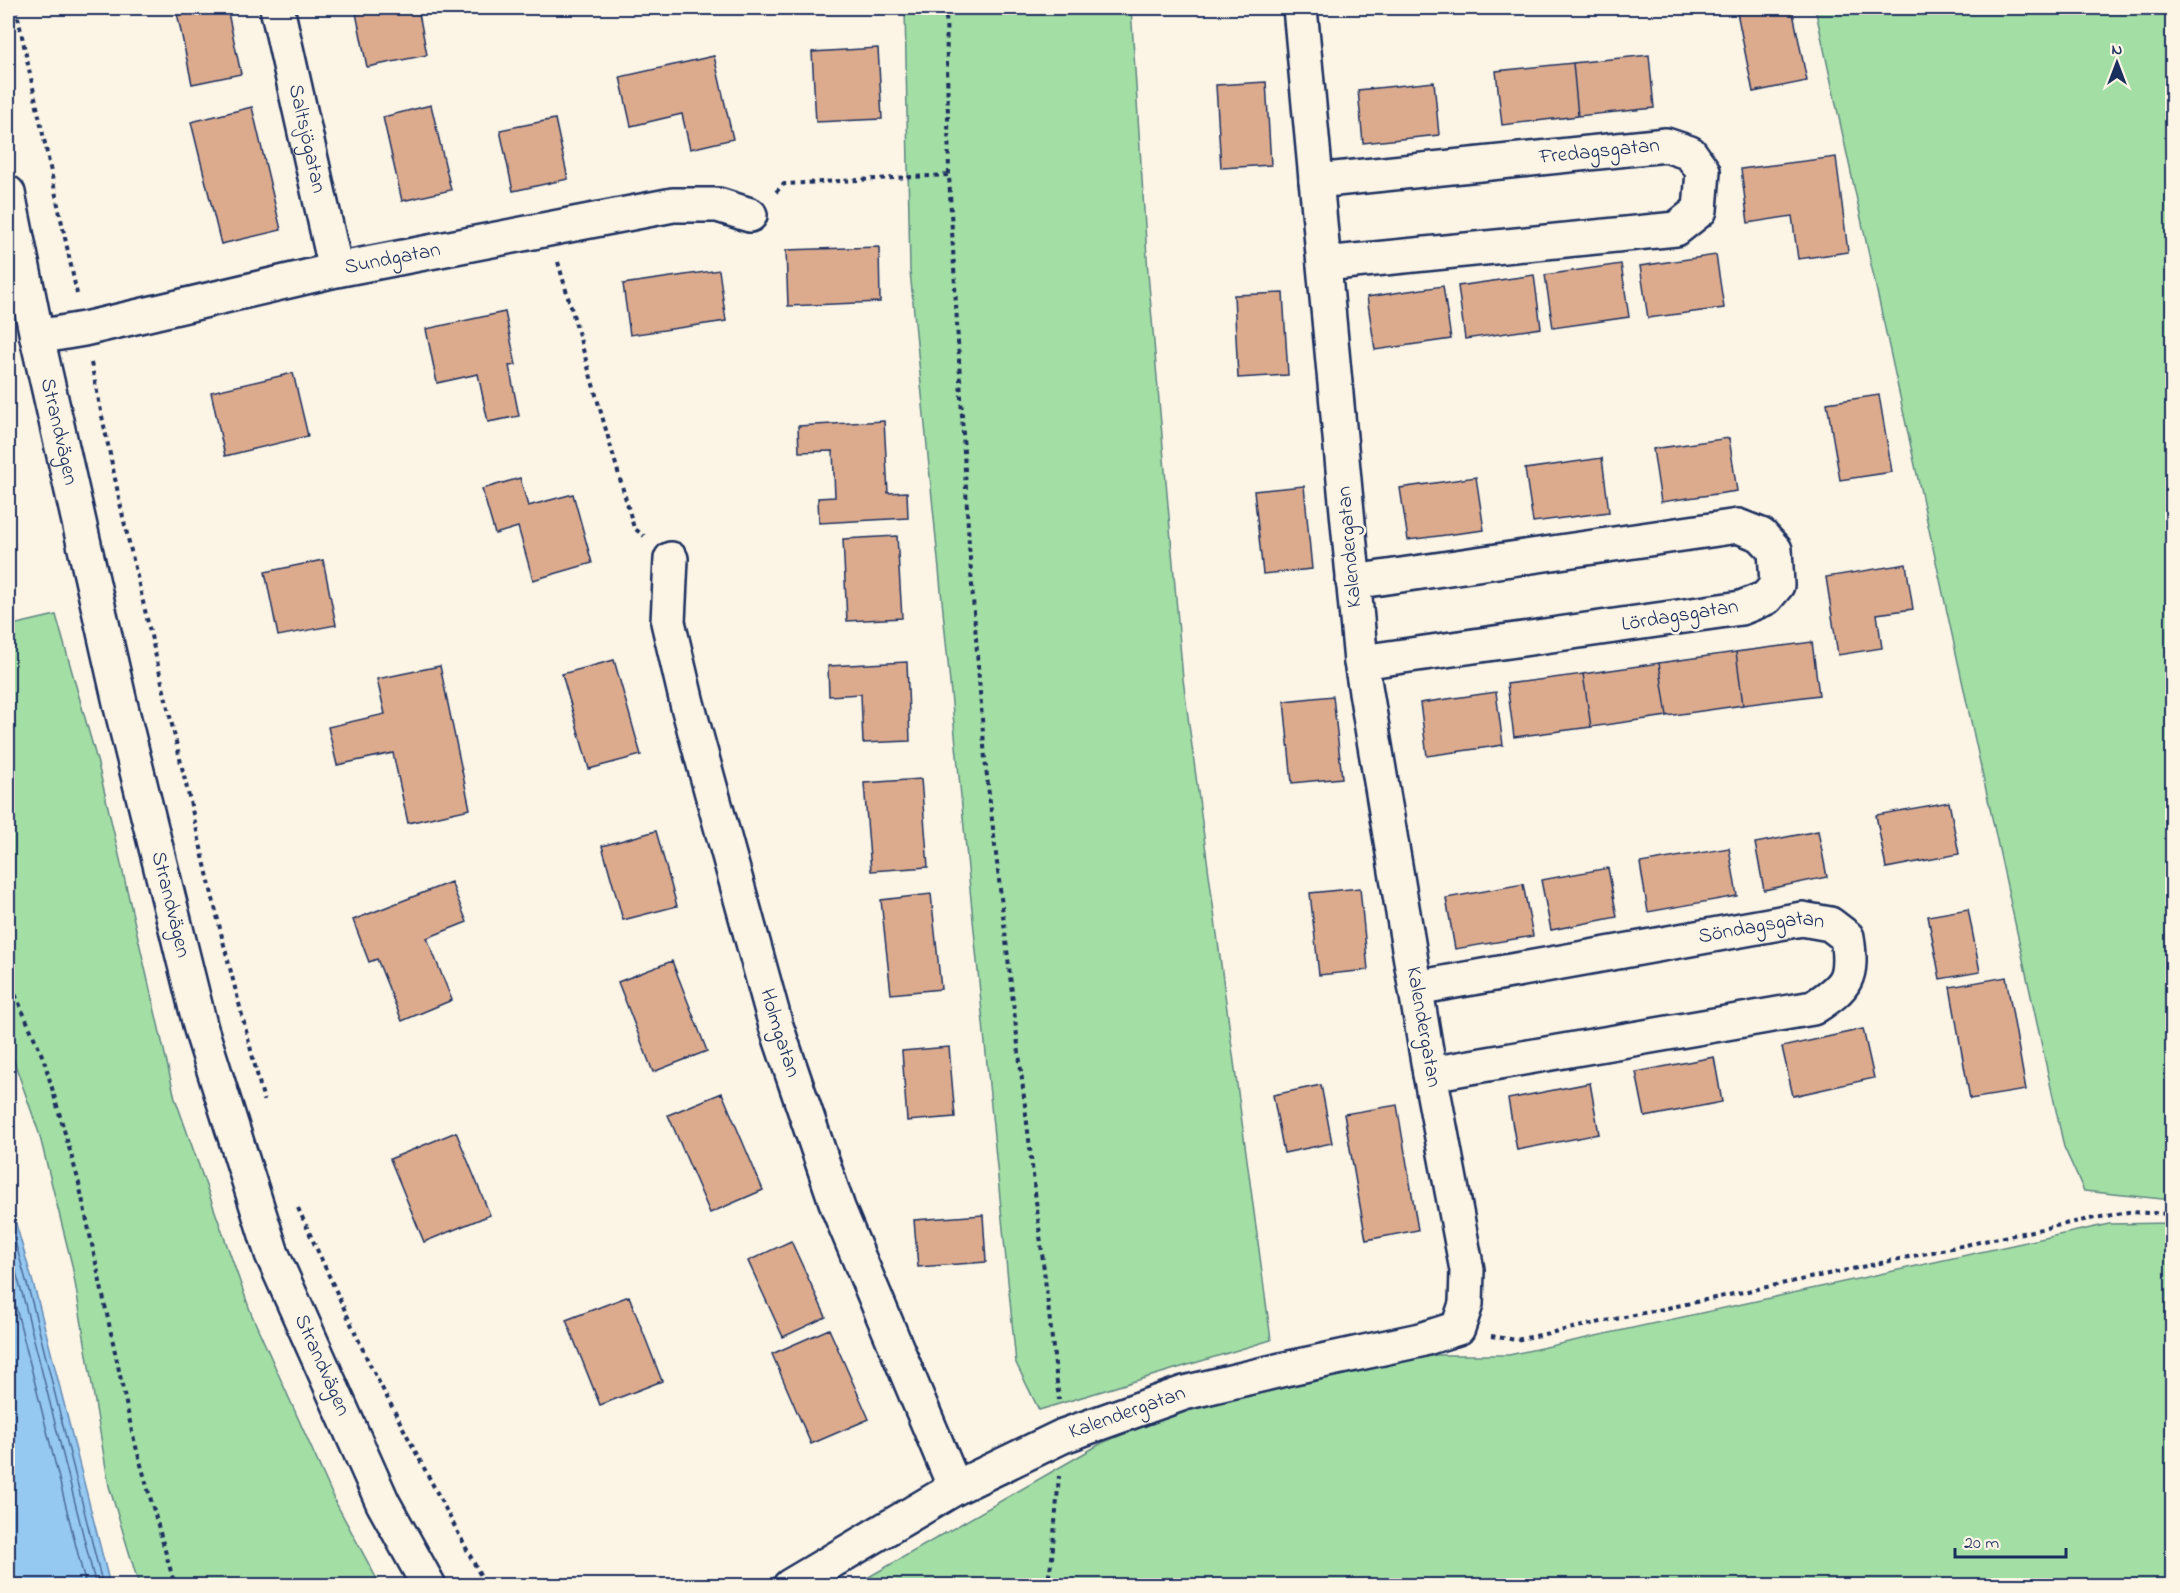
<svg xmlns="http://www.w3.org/2000/svg" width="2180" height="1593" viewBox="0 0 2180 1593" font-family="'Indie Flower',sans-serif">
	<style>
		.green { fill: #a3dea5; stroke: #5f8682; stroke-width: 1.5 }
		.water { fill: #95c9f2; stroke: #648bb7; stroke-width: 1.5 }
		.lines { fill: none; stroke-linecap: round; stroke-linejoin: round }
		.shore { stroke: #4c6d99; stroke-width: 1.5 }
		.building { fill: #dcab8e; stroke: #1b2f5e; stroke-width: 1.5 }
		.minor-casing { stroke: #1b2f5e; stroke-width: 38 }
		.path { stroke: #1b2f5e; stroke-width: 4; stroke-dasharray: 4.5 4.5; stroke-linecap: butt }
		.minor { stroke: #fcf5e5; stroke-width: 33 }
		.labels { text-anchor: middle; dominant-baseline: central; stroke-width: 5; stroke-linejoin: round; paint-order: stroke }
		.street-label { font-size: 21px; fill: #1b2f5e; stroke: #fcf5e5 }
	</style>
	<rect width="100%" height="100%" fill="#fcf5e5"/>
	<filter id="ink" filterUnits="userSpaceOnUse"><feTurbulence type="fractalNoise" baseFrequency=".0167" numOctaves="2"/><feDisplacementMap in="SourceGraphic" scale="12" xChannelSelector="R" yChannelSelector="G"/><feConvolveMatrix kernelMatrix="1 2 1 2 8 2 1 2 1" color-interpolation-filters="sRGB"/></filter>
	<g filter="url(#ink)">
		<path class="green" d="M905 8H1131L1148 273 1183 679 1271 1340 1039 1410 1016 1363 910 271Z
			M1815 8H2172V1200L2084 1191 2064 1147Z
			M56 615 98 764 175 1098 251 1313 336 1503 380 1585H139L109 1486 72 1265 39 1133 8 1044V626Z
			M2172 1223V1585L853 1586 1102 1443 1188 1408 1436 1355H1509L2109 1224Z"/>
		<path class="water" d="M8 1196 37 1297 110 1585H8Z"/>
		<g class="lines">
			<path class="shore" d="M8 1217 31 1298 103 1586
				M8 1244 24 1300 96 1586
				M8 1276 86 1586"/>
		</g>
		<path class="building" d="M176 8H227L241 74 192 84Z
			M355 8H418L427 55 367 67Z
			M1759 8H1792L1807 81 1753 92 1737 12Z
			M878 48 882 119 816 122 812 52Z
			M1649 55 1654 108 1578 116 1573 63Z
			M714 56 733 139 690 149 682 114 631 126 620 77Z
			M1573 63 1578 116 1502 125 1496 71Z
			M1266 82 1271 165 1221 168 1216 85Z
			M1434 82 1439 135 1363 143 1358 90Z
			M431 105 451 190 402 201 383 117Z
			M252 107 281 230 221 244 191 122Z
			M555 119 568 179 513 191 500 130Z
			M1836 157 1848 252 1798 259 1792 216 1748 223 1741 169Z
			M879 247 880 302 788 306 786 250Z
			M1716 255 1724 308 1648 318 1640 266Z
			M1621 264 1629 317 1553 328 1545 275Z
			M719 270 726 321 630 335 623 284Z
			M1534 275 1541 328 1465 339 1458 286Z
			M1443 286 1451 339 1375 350 1367 297Z
			M1283 293 1288 375 1238 378 1234 295Z
			M505 312 516 365 509 366 519 416 488 422 478 374 437 383 426 329Z
			M293 373 308 436 225 456 211 392Z
			M1879 395 1892 472 1840 480 1827 403Z
			M884 421 888 493 907 492 908 518 819 523 818 498 835 497 833 451 799 452 798 426Z
			M1729 438 1737 491 1661 502 1653 449Z
			M1602 458 1609 512 1533 522 1525 469Z
			M1476 477 1484 530 1408 540 1400 488Z
			M520 478 528 506 573 494 592 563 533 580 518 527 495 534 482 489Z
			M1304 486 1312 569 1263 574 1254 491Z
			M897 536 902 618 847 621 843 539Z
			M323 560 336 625 278 636 265 572Z
			M1906 564 1913 609 1877 614 1882 648 1838 655 1826 577Z
			M8 573 15 603 8 605Z
			M1812 642 1819 695 1743 705 1736 652Z
			M1736 652 1743 705 1667 716 1659 663Z
			M614 660 641 755 589 769 562 674Z
			M907 662 910 741 863 743 861 694 829 696 828 666Z
			M1659 663 1667 716 1591 727 1583 674Z
			M440 666 470 809 408 823 393 753 337 765 328 727 385 714 377 679Z
			M1583 674 1591 727 1514 737 1507 684Z
			M1496 692 1503 745 1427 756 1420 703Z
			M1333 696 1342 778 1292 783 1284 701Z
			M921 779 928 867 871 871 864 783Z
			M1949 802 1959 854 1886 868 1876 815Z
			M656 831 677 906 623 920 602 846Z
			M1818 831 1827 877 1764 890 1755 843Z
			M1729 848 1737 896 1648 912 1640 863Z
			M1608 868 1617 917 1551 930 1541 880Z
			M451 882 467 922 427 938 452 1000 402 1021 377 959 369 962 353 920Z
			M1523 884 1533 936 1455 949 1446 898Z
			M1360 888 1368 970 1319 975 1310 893Z
			M931 894 941 989 891 994 881 900Z
			M1968 909 1980 972 1940 979 1928 916Z
			M672 961 707 1051 653 1072 618 982Z
			M2006 977 2026 1090 1970 1099 1950 987Z
			M1863 1029 1874 1078 1793 1096 1782 1047Z
			M949 1047 955 1117 907 1121 902 1051Z
			M1714 1057 1722 1102 1645 1117 1636 1072Z
			M1590 1083 1599 1134 1517 1150 1508 1099Z
			M1321 1085 1332 1143 1284 1153 1273 1095Z
			M722 1093 763 1190 710 1213 668 1115Z
			M1397 1105 1418 1230 1366 1240 1344 1114Z
			M456 1132 490 1215 424 1242 390 1159Z
			M983 1215 986 1262 918 1267 914 1220Z
			M791 1241 826 1317 783 1337 748 1261Z
			M629 1296 662 1381 600 1405 566 1320Z
			M829 1329 869 1419 811 1444 772 1354Z"/>
		<g class="lines">
			<g class="minor-casing">
				<g id="minor">
					<path id="s1" d="M277 8 336 270"/>
					<path id="s2" d="M1316 181 1666 145 1690 153 1703 171 1700 210 1676 229 1324 264"/>
					<path id="s3" d="M8 193 37 337 121 707 201 1029 272 1254 383 1503 429 1586"/>
					<path id="s4" d="M37 337 84 329 336 270 673 205H718L750 215"/>
					<path id="s5" d="M671 559 668 622 687 703 776 1026 838 1208 955 1488"/>
					<path d="M1353 582 1738 526 1761 535 1775 550 1777 585 1766 598 1741 608 1361 662"/>
					<path id="s6" d="M1416 988 1802 919 1830 924 1847 937C1853 978 1847 986 1813 1008L1430 1074"/>
					<path id="s7" d="M790 1586 955 1488 1063 1436 1184 1393 1285 1369 1420 1340 1458 1328 1466 1304 1467 1270 1430 1074 1361 662 1300 8"/>
				</g>
			</g>
			<path class="path" d="M16 8 77 294
				M946 8 949 175 969 545 985 759 1059 1400
				M776 192 784 184 949 175
				M558 262 634 528 644 536
				M91 363 123 517 222 937 264 1101
				M8 978 44 1060 78 1179 133 1436 175 1586
				M298 1208 369 1363 486 1586
				M1491 1336 1516 1340 2079 1221 2128 1212 2172 1214
				M741 1586 756 1578
				M1047 1586 1052 1558 1059 1476"/>
			<use href="#minor" class="minor"/>
		</g>
	</g>
	<g class="labels">
		<g class="street-label">
			<text stroke="none"><textPath href="#s1" startOffset="134">Saltsjögatan</textPath></text>
			<text stroke="none"><textPath href="#s2" startOffset="285">Fredagsgatan</textPath></text>
			<text stroke="none"><textPath href="#s4" startOffset="364">Sundgatan</textPath></text>
			<text stroke="none"><textPath href="#s3" startOffset="244">Strandvägen</textPath></text>
			<text transform="translate(1350 547) rotate(-95)">Kalendergatan</text>
			<text transform="translate(1680 616) rotate(-9)">Lördagsgatan</text>
			<text stroke="none"><textPath href="#s3" startOffset="730">Strandvägen</textPath></text>
			<text stroke="none"><textPath href="#s6" startOffset="351">Söndagsgatan</textPath></text>
			<text transform="translate(1423 1027) rotate(80)">Kalendergatan</text>
			<text stroke="none"><textPath href="#s5" startOffset="489">Holmgatan</textPath></text>
			<text stroke="none"><textPath href="#s3" startOffset="1216">Strandvägen</textPath></text>
			<text stroke="none"><textPath href="#s7" startOffset="380">Kalendergatan</textPath></text>
		</g>
	</g>
	<rect width="2180" height="1593" fill="none" stroke="#fcf5e5" stroke-width="30"/>
	<rect x="15" y="15" width="2150" height="1563" fill="none" stroke="#1b2f5e" stroke-width="2" filter="url(#ink)"/>
	<g transform="translate(2117 63)" stroke="#fcf5e5" stroke-width="4.5" paint-order="stroke">
	<path d="M0-4.5L10 22L0 15L-10 22Z" fill="#1b2f5e"/>
	<text y="-9" font-size="16" font-weight="bold" text-anchor="middle" fill="#1b2f5e">N</text>
	</g>
	<path d="M1955 1548v9h111v-9" fill="none" stroke="#1b2f5e" stroke-width="3"/>
	<text x="1964" y="1548" font-size="18" fill="#1b2f5e" stroke="#fcf5e5" stroke-width="4.5" paint-order="stroke">20 m</text>
</svg>
